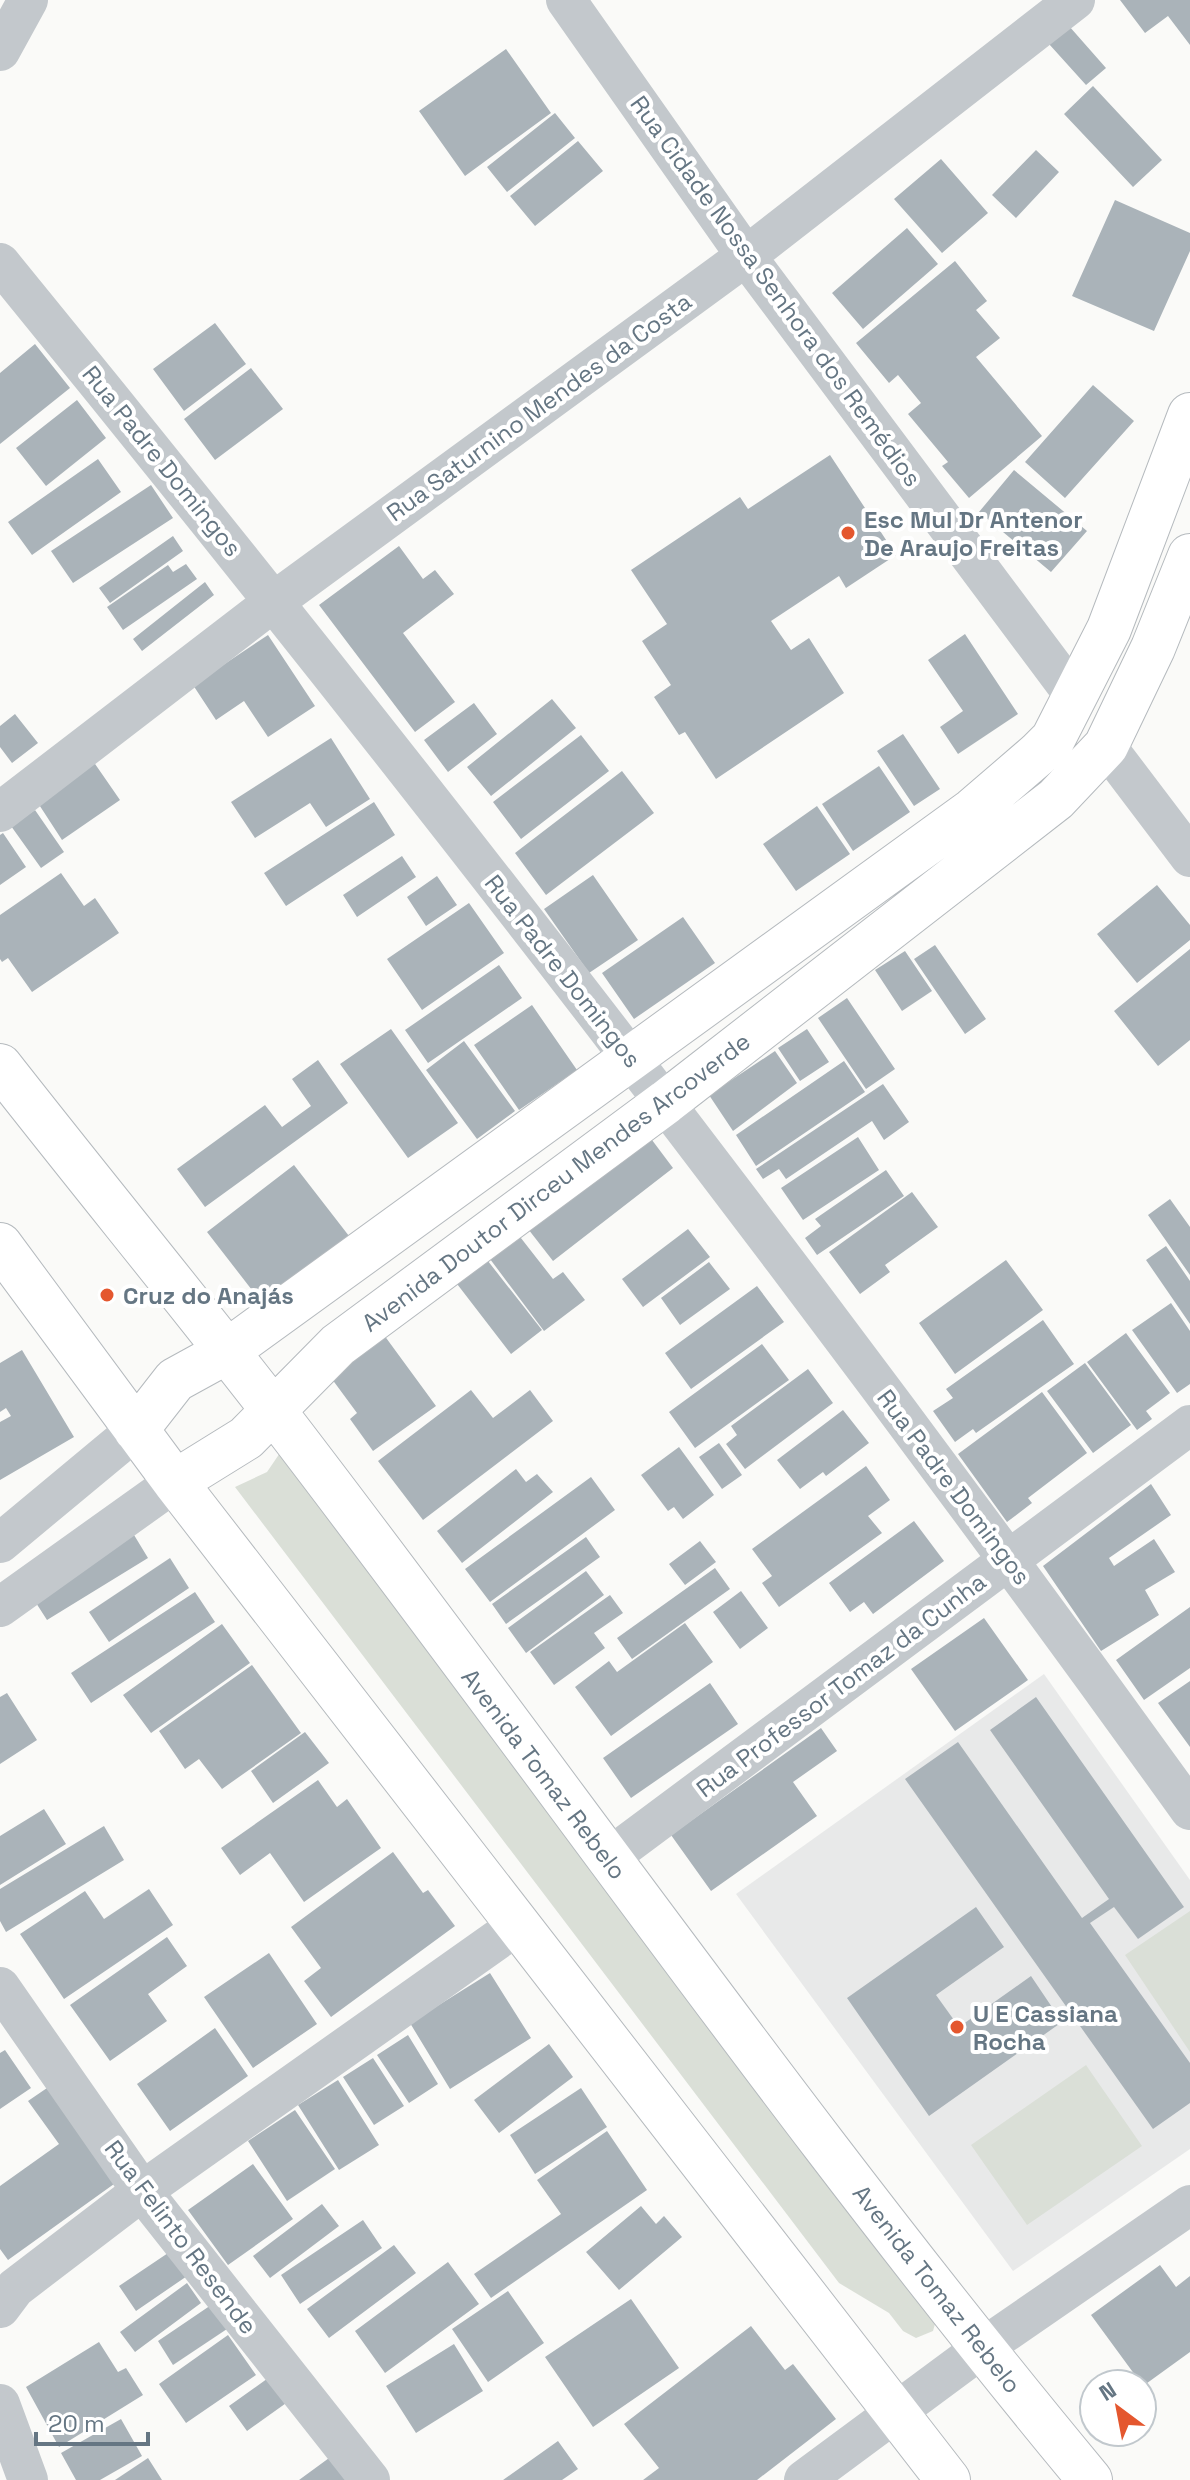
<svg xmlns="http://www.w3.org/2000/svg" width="1190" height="2480" viewBox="0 0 1190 2480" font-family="'Space Grotesk',sans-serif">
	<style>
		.built { fill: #e8e9e9 }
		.green { fill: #dadfd7 }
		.building { fill: #aab3b9 }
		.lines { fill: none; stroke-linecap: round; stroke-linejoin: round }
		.major-casing { stroke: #b5babe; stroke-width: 46 }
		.minor { stroke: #c3c8cc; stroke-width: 40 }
		.major { stroke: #fff; stroke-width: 44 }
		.poi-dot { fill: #e4572e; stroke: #fff; stroke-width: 3 }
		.labels { text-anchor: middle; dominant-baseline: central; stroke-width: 8; stroke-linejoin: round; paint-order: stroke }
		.street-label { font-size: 24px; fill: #657683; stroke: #fff }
		.poi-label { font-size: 24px; font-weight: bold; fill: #657683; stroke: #fff; text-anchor: start }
	</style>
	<rect width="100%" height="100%" fill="#fafaf8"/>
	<path class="built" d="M1044 1674 1190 1880V2149L1013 2271 736 1894Z"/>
	<path class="green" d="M284 1447 939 2310 933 2331 916 2338 903 2331 889 2313 839 2283 235 1487 267 1472Z
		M1190 1911V2052L1125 1955Z
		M1086 2065 1142 2146 1027 2225 971 2145Z"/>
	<path class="building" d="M1120 0H1190V45L1168 16 1145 33Z
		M1069 26 1106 68 1086 85 1049 44Z
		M506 49 551 113 465 176 419 111Z
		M1093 86 1162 160 1133 187 1064 114Z
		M555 113 575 138 507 192 487 167Z
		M578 141 603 171 535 226 510 196Z
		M1036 150 1059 172 1016 218 992 195Z
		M941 159 988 213 942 253 894 199Z
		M1115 200 1190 233V251L1154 331 1072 296Z
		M907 228 938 264 863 329 832 293Z
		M955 261 987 301 976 310 1000 338 976 357 1042 436 969 498 942 466 948 462 908 414 921 403 898 375 889 383 856 343Z
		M215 323 246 364 184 411 153 369Z
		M35 344 70 388 0 444V373Z
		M251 368 283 409 215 460 184 419Z
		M1093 385 1134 421 1065 498 1025 462Z
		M77 400 106 438 46 486 16 448Z
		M830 455 896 555 846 588 839 576 771 621 791 650 809 638 844 693 716 779 685 732 679 735 654 697 671 685 642 641 667 624 631 570 740 497 748 509Z
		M98 459 121 492 32 555 8 522Z
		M1014 470 1087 531 1051 572 979 512Z
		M151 485 173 518 73 583 51 551Z
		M173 536 183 551 110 603 99 588Z
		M399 546 423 579 435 570 454 594 403 633 455 702 415 732 319 605Z
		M186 564 197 579 123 630 107 607 168 565 173 572Z
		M205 582 214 595 142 651 133 639Z
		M965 634 1018 714 958 754 940 727 963 711 928 660Z
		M268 635 315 706 268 737 244 701 216 720 193 685Z
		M552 699 576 728 491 796 467 767Z
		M474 703 497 734 448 772 424 740Z
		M15 714 38 743 12 763 0 747V726Z
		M903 734 940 789 914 806 877 751Z
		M581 735 609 771 521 839 493 802Z
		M331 738 370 799 326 827 310 803 255 838 231 802Z
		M93 761 120 800 62 840 36 800Z
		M879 766 910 812 853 851 822 804Z
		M622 771 654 813 546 895 515 853Z
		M374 802 395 835 286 906 264 873Z
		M817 806 850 854 796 891 763 844Z
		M35 810 64 852 41 868 11 826Z
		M3 833 26 867 0 885V835Z
		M402 856 416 877 357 917 343 895Z
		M61 873 84 906 95 898 119 933 32 992 8 958 2 962 0 959V915Z
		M593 875 638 940 589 973 544 909Z
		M437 876 457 905 426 926 407 897Z
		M1157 885 1190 925V940L1137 983 1097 934Z
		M469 903 504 953 422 1010 387 959Z
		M683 917 715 963 634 1019 602 973Z
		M935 945 986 1019 965 1034 914 959Z
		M1190 949V1040L1158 1066 1114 1011Z
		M905 951 932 991 902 1011 875 970Z
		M499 965 522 998 428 1063 405 1030Z
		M847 998 895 1069 866 1089 818 1018Z
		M532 1005 577 1070 519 1110 474 1045Z
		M391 1029 458 1123 408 1158 340 1064Z
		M807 1029 829 1062 800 1081 778 1048Z
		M464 1041 515 1111 477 1139 426 1070Z
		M775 1051 797 1083 733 1131 709 1095Z
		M318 1060 348 1103 205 1207 177 1169 265 1105 282 1127 311 1106 292 1079Z
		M844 1061 865 1092 756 1166 736 1135Z
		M883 1084 909 1122 884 1140 872 1121 786 1179 779 1169 763 1179 756 1169Z
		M646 1132 673 1168 553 1261 525 1225Z
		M858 1137 879 1170 803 1220 781 1188Z
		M294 1165 349 1236 262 1303 207 1232Z
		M886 1170 904 1196 817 1255 805 1238 821 1226 815 1219Z
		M912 1192 938 1227 885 1265 890 1272 860 1294 829 1252Z
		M1170 1199 1190 1227V1275L1148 1215Z
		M688 1229 710 1257 643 1307 622 1279Z
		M517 1233 553 1279 563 1272 585 1300 544 1331 487 1255Z
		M1166 1246 1190 1281V1324L1146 1260Z
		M484 1256 542 1330 511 1354 454 1280Z
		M1006 1260 1043 1310 955 1374 919 1323Z
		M709 1262 730 1289 680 1325 661 1298Z
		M757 1286 784 1322 691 1389 665 1353Z
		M1171 1303 1190 1331V1384L1177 1393 1132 1330Z
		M1043 1320 1074 1364 976 1433 973 1429 955 1442 933 1411 953 1398 946 1389Z
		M1126 1333 1170 1393 1146 1411 1152 1419 1137 1430 1087 1362Z
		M384 1335 436 1406 373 1451 350 1419 357 1413 329 1375Z
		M762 1344 789 1380 695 1448 669 1412Z
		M22 1350 74 1437 0 1480V1422L11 1416 6 1408 0 1412V1363Z
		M1085 1363 1131 1425 1093 1453 1047 1391Z
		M808 1369 833 1403 745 1469 726 1444 737 1435 731 1426Z
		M471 1390 493 1418 530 1390 553 1421 423 1520 378 1461Z
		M1042 1392 1087 1453 1028 1498 1032 1503 1007 1522 958 1454Z
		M843 1410 869 1443 826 1476 823 1472 800 1489 777 1460Z
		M719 1443 742 1475 722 1489 699 1457Z
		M679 1447 714 1495 683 1519 674 1507 668 1511 641 1475Z
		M866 1466 890 1500 868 1516 882 1533 779 1607 762 1583 772 1576 752 1549Z
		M516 1469 526 1482 537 1474 553 1492 462 1563 437 1531Z
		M591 1477 615 1510 490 1602 465 1569Z
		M1151 1484 1171 1515 1109 1558 1114 1566 1154 1539 1175 1572 1145 1590 1159 1615 1101 1651 1043 1566Z
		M914 1521 944 1561 873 1614 864 1602 850 1612 829 1583Z
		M131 1530 148 1558 47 1620 29 1592Z
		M586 1537 600 1557 506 1624 492 1604Z
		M700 1541 716 1562 685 1585 669 1564Z
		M170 1558 189 1588 109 1642 89 1612Z
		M715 1568 730 1589 632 1659 617 1638Z
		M586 1571 604 1595 526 1653 508 1628Z
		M741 1591 768 1628 740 1649 713 1612Z
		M195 1592 215 1622 91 1703 71 1673Z
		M610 1595 623 1613 594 1633 605 1648 554 1685 530 1652Z
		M1190 1607V1668L1144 1700 1116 1660Z
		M984 1618 1028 1680 955 1731 911 1669Z
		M685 1623 713 1662 611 1736 575 1687 609 1661 617 1672Z
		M222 1624 250 1663 151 1733 123 1695Z
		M252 1665 301 1733 222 1789 199 1759 185 1769 159 1731Z
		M1190 1681V1747L1158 1703Z
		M710 1683 738 1724 631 1798 603 1758Z
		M7 1693 37 1740 0 1764V1697Z
		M1036 1697 1184 1907 1138 1939 1114 1907 1090 1923 1190 2063V2103L1153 2129 905 1779 958 1742 1082 1918 1109 1899 990 1730Z
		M821 1728 837 1751 793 1782 817 1816 711 1891 671 1835Z
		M305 1732 329 1763 273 1803 251 1771Z
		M318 1780 337 1807 347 1799 381 1848 304 1902 270 1853 240 1875 221 1848Z
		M44 1809 66 1844 0 1885V1836Z
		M104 1826 124 1860 6 1932 0 1921V1889Z
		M393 1852 423 1893 428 1890 455 1926 331 2017 304 1981 321 1968 291 1927Z
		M149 1889 173 1925 64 1999 20 1934 85 1891 104 1919Z
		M976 1907 1004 1947 936 1995 959 2027 1031 1976 1062 2022 929 2116 847 1998Z
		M167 1937 187 1966 148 1994 167 2021 110 2061 70 2005Z
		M269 1953 317 2024 253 2068 204 1997Z
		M490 1973 531 2038 450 2089 410 2023Z
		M215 2028 248 2076 170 2131 137 2084Z
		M408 2035 438 2084 409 2103 377 2055Z
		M549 2044 573 2077 499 2133 474 2100Z
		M5 2050 31 2088 0 2109V2053Z
		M373 2058 404 2106 374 2125 343 2077Z
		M338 2080 379 2145 339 2170 298 2105Z
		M47 2088 114 2184 8 2260 0 2249V2186L59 2144 28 2101Z
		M581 2088 607 2127 535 2174 510 2135Z
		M295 2110 335 2169 287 2201 248 2141Z
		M607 2131 647 2190 491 2298 474 2274 561 2214 537 2180Z
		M253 2164 293 2219 228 2265 188 2210Z
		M322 2204 339 2226 270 2278 253 2256Z
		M641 2206 656 2224 664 2216 682 2237 619 2290 586 2252Z
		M363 2220 382 2248 300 2304 281 2275Z
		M394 2245 416 2273 329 2338 307 2309Z
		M174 2249 190 2274 136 2311 119 2286Z
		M448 2262 479 2304 385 2373 355 2331Z
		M1160 2265 1176 2287 1190 2276V2352L1143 2386 1091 2315Z
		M187 2283 201 2303 135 2352 120 2332Z
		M508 2291 544 2343 488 2382 452 2329Z
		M631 2299 679 2368 593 2427 545 2357Z
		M217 2301 233 2325 173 2365 158 2341Z
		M751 2326 785 2370 793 2364 836 2419 757 2480H643L659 2468 624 2424Z
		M228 2335 256 2375 186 2423 159 2384Z
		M99 2342 118 2372 126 2368 143 2395 59 2447 26 2387Z
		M454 2344 483 2391 416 2433 386 2386Z
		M271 2376 289 2401 247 2431 229 2406Z
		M121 2419 142 2456 100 2480H76L61 2453Z
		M558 2441 578 2469 562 2480H503Z
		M340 2450 363 2480H299Z
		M148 2458 162 2480H115Z"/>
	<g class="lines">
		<g class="major-casing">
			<path id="major" d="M0 1066C90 1181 183 1294 273 1410 547 1766 803 2135 1090 2480
				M0 1245 175 1482 948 2480
				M136 1430 175 1380 226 1352 973 810 1038 754 1053 739 1109 629 1190 415
				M175 1482 246 1438 338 1345 666 1102 1056 799 1106 746 1153 648 1190 556"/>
		</g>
		<path class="minor" d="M566 0 746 256 1074 695
			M0 51 28 0
			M0 263C412 767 810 1282 1190 1810
			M1106 746 1190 857
			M0 812 276 600 746 256 1075 0
			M0 1543 136 1430
			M0 1607 175 1482
			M607 1859 1190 1425
			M0 1987 142 2191 370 2480
			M0 2308 15 2288 142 2191 518 1925
			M0 2404 28 2480
			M804 2480 981 2349 1190 2205"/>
		<use href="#major" class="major"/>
	</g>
	<g class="poi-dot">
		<circle cx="848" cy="533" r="8"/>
		<circle cx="107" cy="1295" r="8"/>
		<circle cx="957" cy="2027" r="8"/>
	</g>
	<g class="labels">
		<g class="street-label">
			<text transform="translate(776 291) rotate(54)">Rua Cidade Nossa Senhora dos Remédios</text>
			<text transform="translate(539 407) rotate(-36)">Rua Saturnino Mendes da Costa</text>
			<text transform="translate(162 461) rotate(51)">Rua Padre Domingos</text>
			<text transform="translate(563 971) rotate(52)">Rua Padre Domingos</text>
			<text transform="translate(556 1182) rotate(-37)">Avenida Doutor Dirceu Mendes Arcoverde</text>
			<text transform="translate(954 1487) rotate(53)">Rua Padre Domingos</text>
			<text transform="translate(841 1685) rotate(-37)">Rua Professor Tomaz da Cunha</text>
			<text transform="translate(544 1774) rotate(53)">Avenida Tomaz Rebelo</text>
			<text transform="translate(181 2237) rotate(53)">Rua Felinto Resende</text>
			<text transform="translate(937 2289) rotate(52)">Avenida Tomaz Rebelo</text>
		</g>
		<g class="poi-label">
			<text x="864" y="519">Esc Mul Dr Antenor<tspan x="864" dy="28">De Araujo Freitas</tspan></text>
			<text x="123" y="1295">Cruz do Anajás</text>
			<text x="973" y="2013">U E Cassiana<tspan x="973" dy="28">Rocha</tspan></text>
		</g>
	</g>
	<g transform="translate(1118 2408) rotate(328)"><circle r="38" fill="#ffffff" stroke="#c1c8cd" stroke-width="2"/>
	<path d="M0-6L14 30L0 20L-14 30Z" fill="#e4572e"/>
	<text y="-12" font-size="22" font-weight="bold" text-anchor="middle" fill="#657683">N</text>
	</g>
	<path d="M36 2432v12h112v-12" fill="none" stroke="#657683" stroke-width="4"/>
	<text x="48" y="2432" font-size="24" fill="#657683" stroke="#ffffff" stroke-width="6" paint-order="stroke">20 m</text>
</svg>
